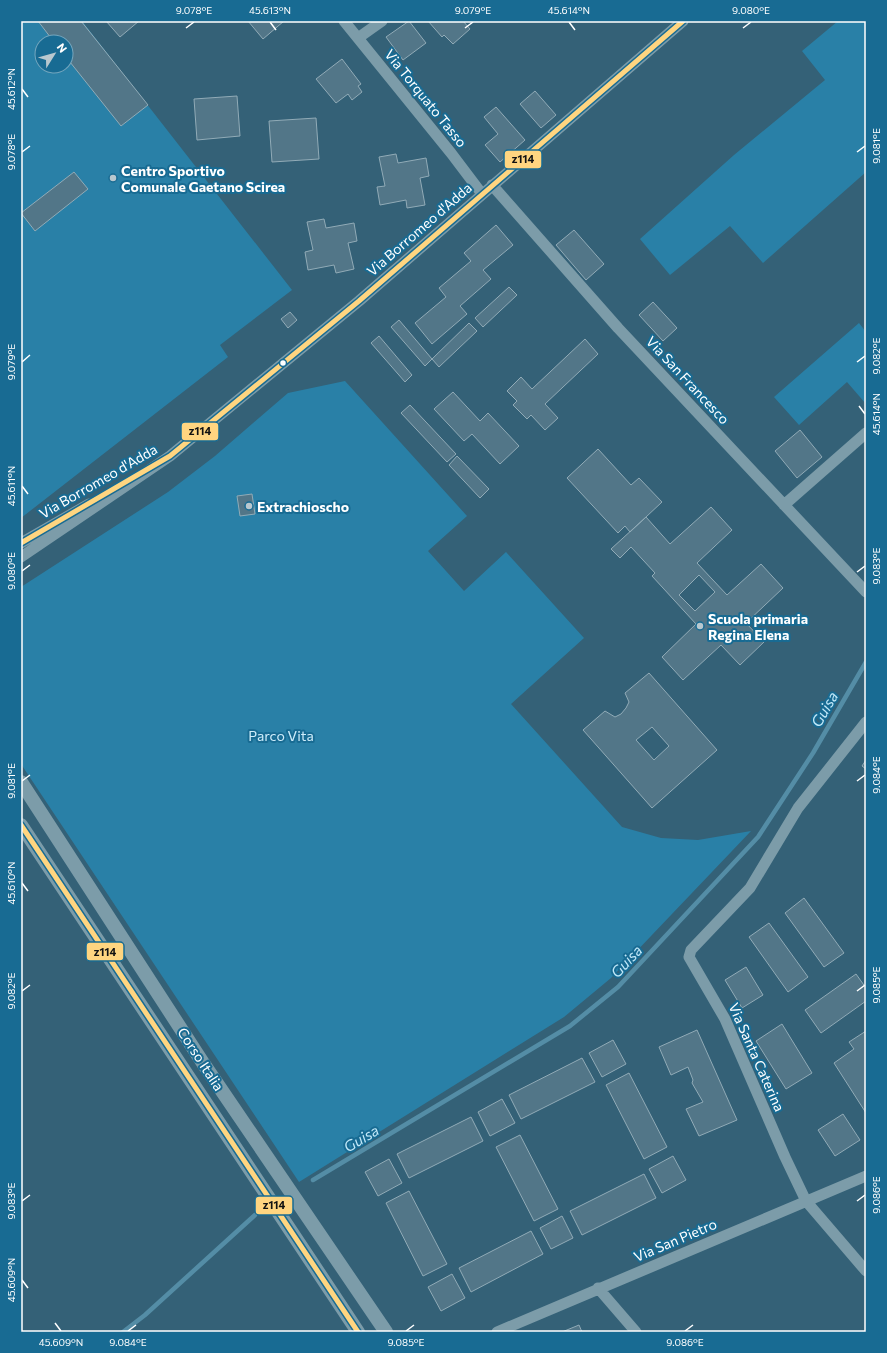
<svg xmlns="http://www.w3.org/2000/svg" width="887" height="1353" viewBox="0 0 887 1353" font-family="Commissioner,sans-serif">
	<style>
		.green { fill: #2980a7; fill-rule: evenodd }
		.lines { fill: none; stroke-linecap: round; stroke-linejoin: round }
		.stream { stroke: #548da6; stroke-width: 4.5 }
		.building { fill: #527688; stroke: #91abb7; fill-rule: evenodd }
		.minor { stroke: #7c9ca9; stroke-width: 11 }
		.tertiary { stroke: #7c9ca9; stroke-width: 14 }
		.bus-1-casing { stroke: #186b93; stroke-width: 8 }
		.bus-1 { stroke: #ffd580; stroke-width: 5 }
		.ticks { fill: none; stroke: #fff; stroke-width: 1.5 }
		.poi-dot { fill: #b8c8cf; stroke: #186b93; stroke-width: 1.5 }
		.bus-dot { fill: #fff; stroke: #186b93; stroke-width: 1.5 }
		.labels { text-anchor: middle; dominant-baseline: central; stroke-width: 4; stroke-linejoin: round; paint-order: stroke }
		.street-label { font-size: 14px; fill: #fff; stroke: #186b93 }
		.poi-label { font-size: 14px; font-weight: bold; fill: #fff; stroke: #186b93; text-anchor: start }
		.park-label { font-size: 14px; fill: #ceedfb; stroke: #186b93 }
		.water-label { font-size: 15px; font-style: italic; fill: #c2e9f9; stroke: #186b93 }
		.line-badge { stroke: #186b93; stroke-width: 1.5 }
		.pale-badge-label { font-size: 11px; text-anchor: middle; font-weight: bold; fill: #111 }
		.neatline { fill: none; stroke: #fff; stroke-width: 1.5 }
		.ticks-label { font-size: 10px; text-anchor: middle; fill: #fff }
	</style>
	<rect width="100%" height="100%" fill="#346177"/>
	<path class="green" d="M21 21H82L292 290 220 345 228 357 21 518ZM42 42H66V66H42Z
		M838 21H866V172L763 263 730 226 670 275 640 239 734 155 825 80 802 51Z
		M859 323 866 332V404L847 382 799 425 774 397Z
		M345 381 467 516 428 551 464 591 506 552 584 638 511 704 622 827 661 838 698 840 751 831 611 978 564 1017 299 1182 21 764V587L168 492 215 456 288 393Z"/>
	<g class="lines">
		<path class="stream" d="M313 1180 570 1026 618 987 758 837 813 753 866 662
			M123 1332 145 1315 255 1215"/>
	</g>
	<path class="building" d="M38 21H81L148 105 121 126 66 57V42H54Z
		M106 21H139L120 37Z
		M248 21H284L263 39Z
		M409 21 426 43 403 60 386 37Z
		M428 21H463L470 29 453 44 444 35 442 37Z
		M342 59 361 84 358 86 362 92 352 100 348 94 336 103 316 79Z
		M535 91 556 115 541 128 520 104Z
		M237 96 240 136 197 140 194 99Z
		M496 107 525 140 500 162 485 145 498 134 484 117Z
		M316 118 319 159 272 162 269 121Z
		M396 154 398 163 426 158 429 176 420 178 425 205 407 208 406 200 380 205 377 187 385 186 379 157Z
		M74 172 88 189 35 231 21 213Z
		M324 219 326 228 354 223 357 241 348 243 354 269 336 273 334 265 308 270 305 252 313 250 307 222Z
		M496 225 513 245 483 270 491 279 460 306 467 314 432 344 415 323 446 297 439 288 471 261 464 253Z
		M574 230 604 264 586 280 556 245Z
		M509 287 517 295 483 327 475 318Z
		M653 302 677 328 663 341 639 315Z
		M290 312 297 320 288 328 281 319Z
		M399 320 432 359 425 366 391 327Z
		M469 323 477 331 439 367 432 359Z
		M379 336 412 375 405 382 371 343Z
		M585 339 598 354 545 404 558 418 545 430 531 415 527 419 513 405 517 401 507 391 521 377 532 389Z
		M453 392 480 421 488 413 519 446 500 464 472 434 464 441 434 409Z
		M410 405 456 454 447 462 401 413Z
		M800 430 822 457 797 478 775 451Z
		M598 449 631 485 639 478 662 502 630 532 625 526 618 533 567 478Z
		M457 456 489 489 480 498 449 465Z
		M252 494 255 514 240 516 237 496Z
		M711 507 732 530 697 563 727 595 761 564 783 588 746 623 764 642 740 665 721 645 683 680 662 657 696 624 652 576 655 573 631 547 620 558 611 549 646 517 670 544ZM699 575 715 592 695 611 679 595Z
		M649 673 717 750 652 808 583 730 605 711 615 717 621 714 626 708 629 702 625 693ZM652 727 669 746 654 760 636 740Z
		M866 760V769L862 766Z
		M804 898 844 953 824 967 785 913Z
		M769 923 808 977 788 992 749 937Z
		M746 967 763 995 742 1008 725 980Z
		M856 974 866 988V1001L821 1033 805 1010Z
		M782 1024 812 1073 786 1089 756 1041Z
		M697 1030 737 1120 699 1136 686 1109 703 1102 692 1083 693 1080 688 1067 671 1075 659 1047Z
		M866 1031V1113L834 1063 854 1049 849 1042Z
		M613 1040 626 1064 602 1077 589 1053Z
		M582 1058 595 1082 521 1119 509 1095Z
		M629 1073 667 1147 644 1159 606 1085Z
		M502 1099 515 1123 490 1136 478 1112Z
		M843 1114 860 1140 835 1156 818 1130Z
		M471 1117 483 1141 409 1178 397 1154Z
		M520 1135 558 1209 534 1221 496 1147Z
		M673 1156 686 1180 662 1193 649 1169Z
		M389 1159 402 1183 378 1196 365 1172Z
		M644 1174 656 1198 582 1235 570 1211Z
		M409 1191 447 1264 423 1276 386 1203Z
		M562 1216 573 1238 551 1249 540 1228Z
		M531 1231 543 1254 471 1292 459 1268Z
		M452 1274 465 1298 441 1311 428 1287Z
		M579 1325 582 1332H562Z"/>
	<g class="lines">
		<path class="minor" d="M344 21 451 153 482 194
			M358 38 382 21
			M492 185 618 328 866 592
			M784 505 866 433
			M21 543 89 504
			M21 557 170 456 359 301 683 21
			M866 722 798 808 750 888 691 950 689 957 725 1019 785 1157 806 1201 866 1271
			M598 1288 636 1332
			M497 1332 866 1176"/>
		<path class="tertiary" d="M21 782 203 1063 386 1332
			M21 825 358 1332"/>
		<g class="bus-1-casing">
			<path id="bus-1" d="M21 543 170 456 359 301 683 21
				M21 825 358 1332"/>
		</g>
		<use href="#bus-1" class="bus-1"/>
	</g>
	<path class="ticks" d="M270 22 276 30M569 22 575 30M186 28 194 22M465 28 473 22M743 28 751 22M22 89 28 97M22 152 30 146M857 152 865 146M22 362 30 355M857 362 865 356M859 406 865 414M22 486 28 494M22 571 30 565M857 572 865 566M22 781 30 775M857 781 865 775M22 883 28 891M22 991 30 985M857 991 865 985M22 1201 30 1195M857 1201 865 1195M22 1280 28 1288M55 1323 61 1331M128 1331 136 1325M406 1331 414 1325M685 1331 693 1325"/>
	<g class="poi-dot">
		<circle cx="113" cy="178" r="4"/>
		<circle cx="249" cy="506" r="4"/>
		<circle cx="700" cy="626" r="4"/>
	</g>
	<circle class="bus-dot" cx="283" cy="363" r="3.5"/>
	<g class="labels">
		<g class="street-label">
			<text transform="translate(426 98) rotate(51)">Via Torquato Tasso</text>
			<text transform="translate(419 229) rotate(-41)">Via Borromeo d'Adda</text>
			<text transform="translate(688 380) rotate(47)">Via San Francesco</text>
			<text transform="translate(98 481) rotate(-30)">Via Borromeo d'Adda</text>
			<text transform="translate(757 1057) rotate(66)">Via Santa Caterina</text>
			<text transform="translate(201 1059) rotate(57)">Corso Italia</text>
			<text transform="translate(675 1240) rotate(-23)">Via San Pietro</text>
		</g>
		<g class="poi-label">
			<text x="121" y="170">Centro Sportivo<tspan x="121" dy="16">Comunale Gaetano Scirea</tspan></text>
			<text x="257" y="506">Extrachioscho</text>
			<text x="708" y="618">Scuola primaria<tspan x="708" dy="16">Regina Elena</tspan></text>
		</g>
		<g class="park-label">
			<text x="281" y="735">Parco Vita</text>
		</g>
		<g class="water-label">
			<text transform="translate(824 709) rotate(-60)">Guisa</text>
			<text transform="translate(626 961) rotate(-47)">Guisa</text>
			<text transform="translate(361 1138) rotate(-31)">Guisa</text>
		</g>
	</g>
	<g class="line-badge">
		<rect x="504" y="150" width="38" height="19" rx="4" fill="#ffd580"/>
		<rect x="181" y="422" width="38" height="19" rx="4" fill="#ffd580"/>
		<rect x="86" y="942" width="38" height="19" rx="4" fill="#ffd580"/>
		<rect x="255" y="1196" width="38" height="19" rx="4" fill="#ffd580"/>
	</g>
	<g class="pale-badge-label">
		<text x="523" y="163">z114</text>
		<text x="200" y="435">z114</text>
		<text x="105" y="956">z114</text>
		<text x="274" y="1209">z114</text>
	</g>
	<rect width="887" height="1353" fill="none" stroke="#186b93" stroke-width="44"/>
	<g transform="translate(54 54) rotate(53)"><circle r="19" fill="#186b93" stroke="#74a6be"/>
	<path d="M0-3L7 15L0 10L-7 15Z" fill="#b8c8cf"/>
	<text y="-6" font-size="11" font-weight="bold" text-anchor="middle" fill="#ffffff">N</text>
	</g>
	<rect x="22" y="22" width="843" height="1309" class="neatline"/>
	<g class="ticks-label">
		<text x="194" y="14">9.078°E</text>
		<text x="270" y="14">45.613°N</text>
		<text x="473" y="14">9.079°E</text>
		<text x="569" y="14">45.614°N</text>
		<text x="751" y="14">9.080°E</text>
		<text transform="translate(11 89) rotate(-90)" y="4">45.612°N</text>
		<text transform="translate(876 146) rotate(-90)" y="4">9.081°E</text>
		<text transform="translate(11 152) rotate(-90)" y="4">9.078°E</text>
		<text transform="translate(876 356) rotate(-90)" y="4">9.082°E</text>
		<text transform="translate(11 362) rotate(-90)" y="4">9.079°E</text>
		<text transform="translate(876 414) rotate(-90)" y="4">45.614°N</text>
		<text transform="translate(11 486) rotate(-90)" y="4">45.611°N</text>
		<text transform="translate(876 566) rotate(-90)" y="4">9.083°E</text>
		<text transform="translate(11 571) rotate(-90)" y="4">9.080°E</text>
		<text transform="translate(876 775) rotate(-90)" y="4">9.084°E</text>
		<text transform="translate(11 781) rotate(-90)" y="4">9.081°E</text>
		<text transform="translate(11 883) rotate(-90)" y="4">45.610°N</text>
		<text transform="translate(876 985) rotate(-90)" y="4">9.085°E</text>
		<text transform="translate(11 991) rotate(-90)" y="4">9.082°E</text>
		<text transform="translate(876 1195) rotate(-90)" y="4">9.086°E</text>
		<text transform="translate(11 1201) rotate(-90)" y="4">9.083°E</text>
		<text transform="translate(11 1280) rotate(-90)" y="4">45.609°N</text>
		<text x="61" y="1346">45.609°N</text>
		<text x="128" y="1346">9.084°E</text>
		<text x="406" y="1346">9.085°E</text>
		<text x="685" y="1346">9.086°E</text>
	</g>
</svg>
